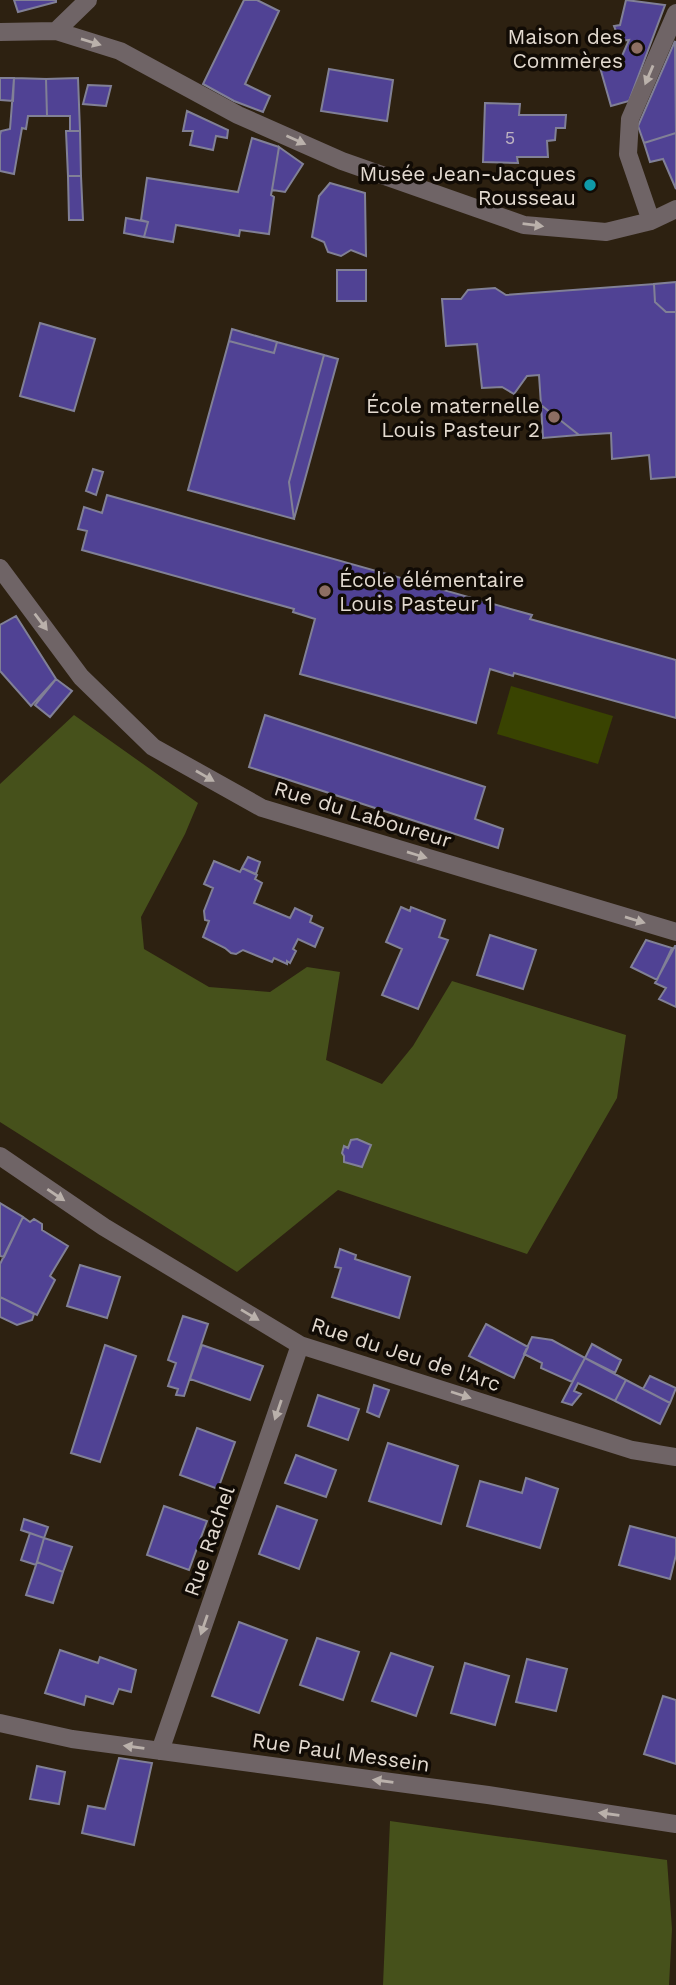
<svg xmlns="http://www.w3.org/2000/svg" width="676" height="1985" viewBox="0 0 676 1985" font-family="'Work Sans',sans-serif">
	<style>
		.green { fill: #394301 }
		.forest { fill: #46511b }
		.building { fill: #504294; stroke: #818096; stroke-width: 2 }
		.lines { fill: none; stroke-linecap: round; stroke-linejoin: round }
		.minor { stroke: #6f6466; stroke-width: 18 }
		.oneway { fill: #bab1ab }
		.education-dot { fill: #8d6e63; stroke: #110b05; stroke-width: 2.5 }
		.culture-dot { fill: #0f9aa8; stroke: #110b05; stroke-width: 2.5 }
		.labels { text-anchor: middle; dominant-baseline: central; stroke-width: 7; stroke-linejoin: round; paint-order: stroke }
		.number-label { font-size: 18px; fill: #beb4c1 }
		.poi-label { font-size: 21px; fill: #e3dad0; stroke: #110b05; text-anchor: end }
		.street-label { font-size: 21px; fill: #e3dad0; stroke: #110b05 }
	</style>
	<rect width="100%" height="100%" fill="#2d2111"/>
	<path class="green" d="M511 686 613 716 598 764 497 734Z"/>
	<path class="forest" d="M74 715 198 803 185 834 141 917 144 949 209 987 270 992 307 967 340 972 326 1060 382 1084 413 1046 452 981 626 1035 617 1098 527 1254 338 1190 237 1272 0 1122V784Z
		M390 1821 667 1860 672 1929 669 1985H383Z"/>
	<path class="building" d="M14 0H56V2L18 12Z
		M244 0H257L279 11 245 84 270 96 263 112 234 101 203 84Z
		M626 0 665 5 629 101 611 106 599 64 622 56 629 40 620 41 614 26 620 25Z
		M675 41 676 133 644 143 638 126Z
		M329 69 393 80 387 121 321 111Z
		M0 78H14L13 101 0 100Z
		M14 78 46 79 47 116H28L26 129 22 128 14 174 0 171V135L1 131 10 129Z
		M78 78 80 131H70V116H47L46 79Z
		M88 85 111 86 106 106 83 104Z
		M485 103 520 104 519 115H566L565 128H556L555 140 547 141 548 157H517L518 163 483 162Z
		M187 111 228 130 227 138 216 136 213 150 190 145 193 131H183Z
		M66 131H80L81 176H68Z
		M676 133V189L663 159 650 162 644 143Z
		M252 138 279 147 272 190 271 195 274 197 269 234 240 230 239 236 176 225 173 242 144 237 148 222 141 220 147 178 238 192Z
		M279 147 303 164 285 192 272 190Z
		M68 176H81L83 220H69Z
		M330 183 365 193 366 256 351 250 341 256 328 252 324 242 312 237 319 196Z
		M126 218 148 222 144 237 124 233Z
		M337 270H366V301H337Z
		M676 282V312H666L655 302 654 284Z
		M654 284 655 302 666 312H676V477L651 479 649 455 612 459 611 433 579 435 541 405 539 375 527 376 514 394 502 387 482 388 477 344 446 346 442 299H461L468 290 495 288 506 295Z
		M40 323 95 339 74 411 20 396Z
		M232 329 277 342 274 353 229 341Z
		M229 341 274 353 277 342 324 355 289 482 294 519 188 490Z
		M324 355 338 359 294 519 289 482Z
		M541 405 579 435 543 438Z
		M93 469 103 472 96 495 86 491Z
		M107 495 532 615 530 619 676 660V718L514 673 513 676 490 669 476 723 300 674 315 619 293 612 294 609 82 550 87 531 78 529 84 507 102 513Z
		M16 616 56 679 31 706 0 671V625Z
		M56 679 72 691 50 717 35 705Z
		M265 715 485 787 475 819 503 829 498 848 249 767Z
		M248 857 260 862 256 874 242 868Z
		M214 861 240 872 242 868 257 875 255 879 262 883 254 903 290 918 295 908 312 916 310 922 323 928 315 947 298 939 293 949 296 951 290 963 287 961V964L274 958 272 962 243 950 236 954 231 953 225 948 203 937 209 921 205 920 204 911 213 888 204 884Z
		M401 907 410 911 411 907 445 920 439 937 448 940 418 1009 382 995 402 949 386 942Z
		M490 935 536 950 523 989 477 975Z
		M646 940 672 948 657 980 631 967Z
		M675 946H676V1007L659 999 666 988 655 983Z
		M357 1139 371 1145 362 1167 344 1162V1156L342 1153 344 1146 348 1148 351 1140Z
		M0 1203 23 1217 4 1257 0 1256Z
		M23 1217 30 1222 34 1219 42 1224V1230L68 1246 50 1276 55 1280 37 1315 0 1297V1264Z
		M340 1249 356 1255 355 1259 410 1277 399 1318 332 1297 341 1268 335 1267Z
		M80 1265 120 1277 107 1318 67 1306Z
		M0 1297 34 1314 32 1320 17 1325 0 1317Z
		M183 1316 208 1324 184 1396 176 1395 178 1389 168 1386 176 1363 168 1360Z
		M486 1324 528 1347 514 1378 469 1356Z
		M532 1337 552 1340 585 1358 572 1382 541 1368 542 1363 524 1354Z
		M592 1344 621 1360 615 1373 585 1358Z
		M105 1345 136 1356 100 1462 71 1453Z
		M202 1345 263 1366 250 1400 190 1379Z
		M585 1358 626 1380 615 1401 578 1383 574 1391 581 1394 572 1405 562 1402Z
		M650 1376 676 1388 670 1403 643 1389Z
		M626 1380 670 1403 660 1424 615 1401Z
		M374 1385 389 1390 379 1417 367 1412Z
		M318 1395 359 1409 348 1440 308 1426Z
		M197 1428 235 1442 218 1489 180 1475Z
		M388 1443 458 1466 441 1524 369 1501Z
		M296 1455 336 1470 326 1497 285 1483Z
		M526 1478 558 1489 540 1548 467 1526 480 1481 522 1493Z
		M164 1506 207 1521 189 1570 147 1555Z
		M277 1506 317 1520 299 1569 259 1554Z
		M24 1519 48 1527 44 1538 21 1530Z
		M630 1526 676 1538V1555L670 1579 619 1565Z
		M30 1533 44 1538 36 1565 21 1560Z
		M44 1538 72 1547 63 1572 37 1562Z
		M37 1562 63 1572 53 1603 26 1595Z
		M239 1622 287 1640 259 1713 212 1696Z
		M317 1638 359 1652 343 1700 300 1685Z
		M60 1650 98 1663 100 1657 136 1670 131 1692 119 1689 113 1704 86 1696 84 1705 45 1693Z
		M391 1653 433 1667 416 1716 372 1701Z
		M527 1659 567 1669 556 1711 516 1702Z
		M465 1663 509 1676 495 1725 451 1713Z
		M663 1696 676 1700V1764L644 1754Z
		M119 1758 152 1763 134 1845 82 1833 88 1806 105 1809Z
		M37 1766 65 1772 59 1804 30 1799Z"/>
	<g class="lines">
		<path class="minor" d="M56 31 88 0
			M0 32 56 31 120 51 238 115 342 161 524 225 606 232 651 221 676 209
			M651 221 628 154 630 119 676 13
			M0 568 81 677 153 747 262 808 676 932
			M0 1156 104 1227 300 1345 632 1450 676 1457
			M0 1723 72 1739 488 1795 676 1824
			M160 1751 300 1345"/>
	</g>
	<defs><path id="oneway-solid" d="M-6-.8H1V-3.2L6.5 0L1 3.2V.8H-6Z" transform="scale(1.75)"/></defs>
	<g class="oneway">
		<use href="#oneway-solid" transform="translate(91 42) rotate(17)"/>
		<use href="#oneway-solid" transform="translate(649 75) rotate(113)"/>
		<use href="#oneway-solid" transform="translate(296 140) rotate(24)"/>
		<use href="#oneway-solid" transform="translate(533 225) rotate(7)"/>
		<use href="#oneway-solid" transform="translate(41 622) rotate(53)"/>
		<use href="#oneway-solid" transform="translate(205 776) rotate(30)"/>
		<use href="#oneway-solid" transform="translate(417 855) rotate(17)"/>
		<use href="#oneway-solid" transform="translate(635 920) rotate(17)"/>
		<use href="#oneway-solid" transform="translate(56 1195) rotate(34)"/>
		<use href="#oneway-solid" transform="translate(250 1315) rotate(31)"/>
		<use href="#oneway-solid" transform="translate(461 1395) rotate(18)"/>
		<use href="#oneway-solid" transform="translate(278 1410) rotate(109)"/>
		<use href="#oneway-solid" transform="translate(204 1625) rotate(109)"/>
		<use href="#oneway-solid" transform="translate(134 1747) rotate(-172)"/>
		<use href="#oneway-solid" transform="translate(383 1781) rotate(-172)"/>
		<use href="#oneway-solid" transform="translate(609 1814) rotate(-172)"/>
	</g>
	<g class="education-dot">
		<circle cx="637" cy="48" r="7"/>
		<circle cx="554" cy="417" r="7"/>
		<circle cx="325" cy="591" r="7"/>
	</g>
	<circle class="culture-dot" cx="590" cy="185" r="7"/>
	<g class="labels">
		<g class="number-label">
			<text x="510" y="137">5</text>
		</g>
		<g class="poi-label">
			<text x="623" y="36">Maison des<tspan x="623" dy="24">Commères</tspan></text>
			<text x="576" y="173">Musée Jean-Jacques<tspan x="576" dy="24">Rousseau</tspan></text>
			<text x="540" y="405">École maternelle<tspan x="540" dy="24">Louis Pasteur 2</tspan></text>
			<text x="339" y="579" text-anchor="start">École élémentaire<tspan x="339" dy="24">Louis Pasteur 1</tspan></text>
		</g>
		<g class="street-label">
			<text transform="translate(363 814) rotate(17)">Rue du Laboureur</text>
			<text transform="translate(406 1354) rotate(18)">Rue du Jeu de l'Arc</text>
			<text transform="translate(209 1541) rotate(-71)">Rue Rachel</text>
			<text transform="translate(341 1752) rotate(8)">Rue Paul Messein</text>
		</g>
	</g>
</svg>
